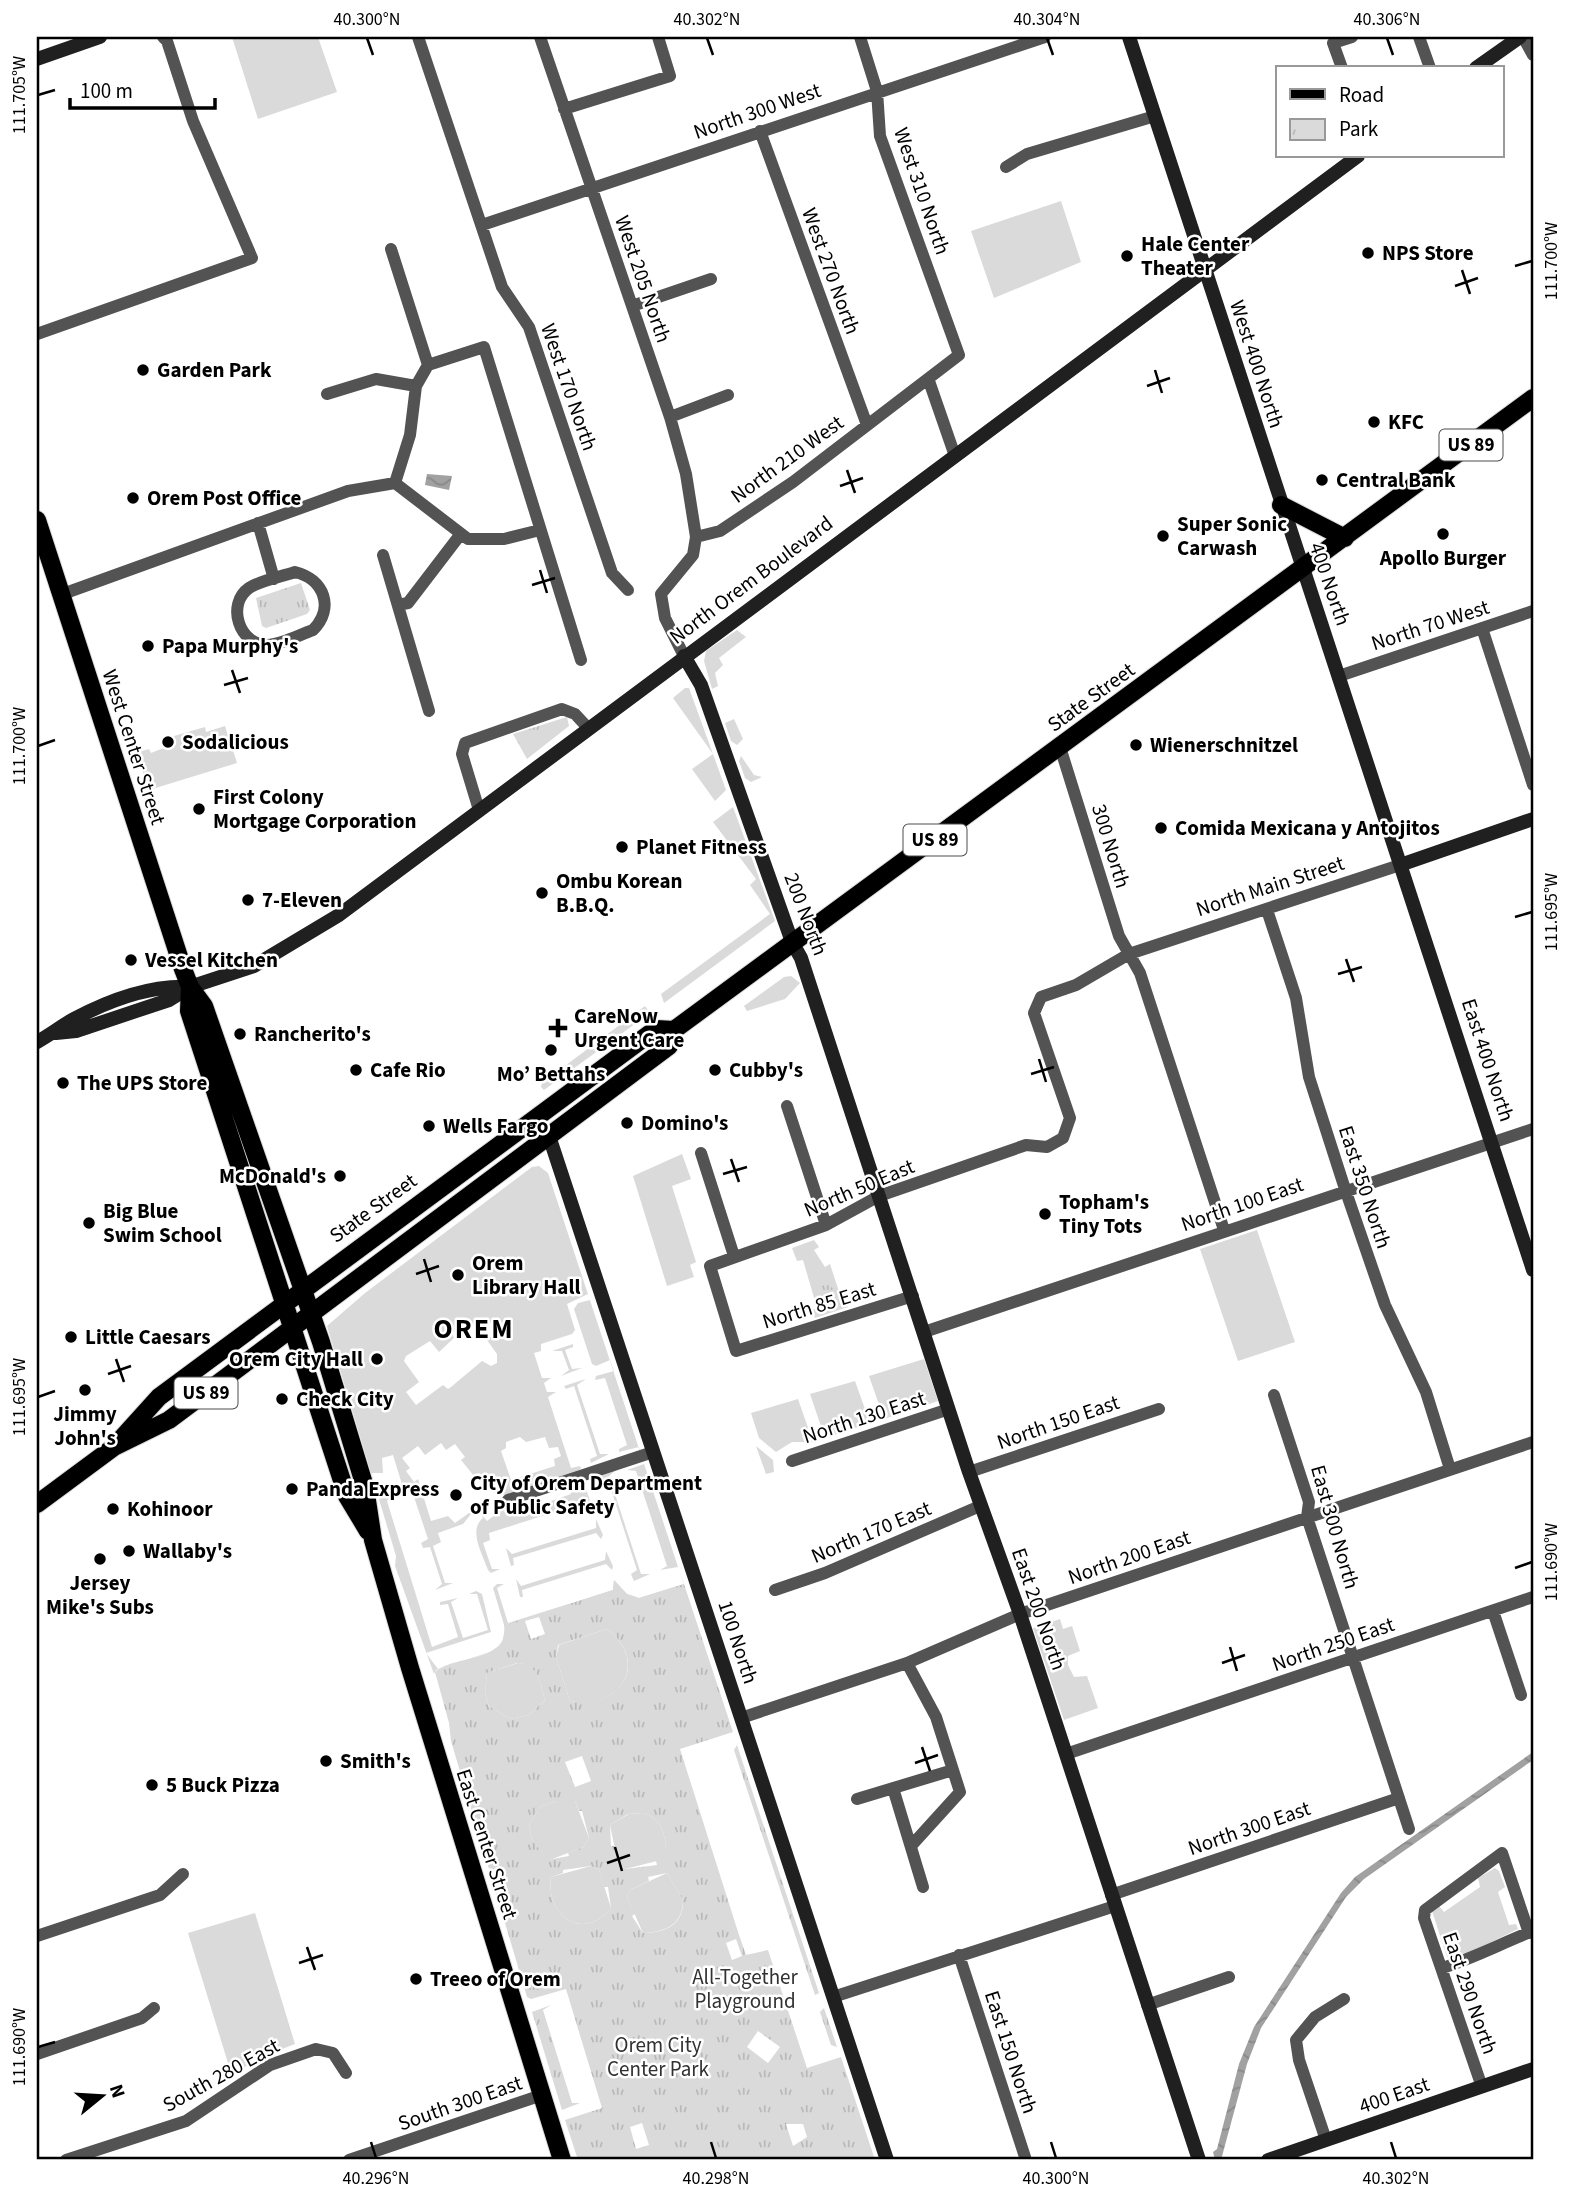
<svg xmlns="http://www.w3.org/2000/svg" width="1570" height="2197" viewBox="0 0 1570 2197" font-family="'Source Sans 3',sans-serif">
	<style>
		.green { fill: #dadada; fill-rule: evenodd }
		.park { fill: url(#park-tufts); fill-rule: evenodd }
		.water { fill: url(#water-waves) }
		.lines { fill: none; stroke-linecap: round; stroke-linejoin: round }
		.primary-casing { stroke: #dbdbdb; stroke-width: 20 }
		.street { stroke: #535353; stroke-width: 12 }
		.secondary { stroke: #202020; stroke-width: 14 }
		.primary { stroke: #000; stroke-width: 18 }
		.ticks { fill: none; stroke: #000; stroke-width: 2.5 }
		.poi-dot { fill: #000; stroke: #fff; stroke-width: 2.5 }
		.labels { text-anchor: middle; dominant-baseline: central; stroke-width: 5; stroke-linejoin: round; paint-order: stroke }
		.shield { fill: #fff; stroke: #4c4c4c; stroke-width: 2 }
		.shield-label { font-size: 19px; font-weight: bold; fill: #000 }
		.street-label { font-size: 21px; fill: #000; stroke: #fff }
		.poi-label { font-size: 21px; font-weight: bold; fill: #000; stroke: #fff; text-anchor: start }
		.park-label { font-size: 21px; fill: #313131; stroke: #fff }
		.district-label { font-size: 28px; font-weight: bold; letter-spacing: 2px; fill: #000; stroke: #fff }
		.neatline { fill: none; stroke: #000; stroke-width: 2.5 }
		.ticks-label { font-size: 18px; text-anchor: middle; fill: #000 }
	</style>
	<defs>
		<pattern id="park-tufts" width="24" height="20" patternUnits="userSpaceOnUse" patternTransform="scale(1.75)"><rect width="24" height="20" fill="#dadada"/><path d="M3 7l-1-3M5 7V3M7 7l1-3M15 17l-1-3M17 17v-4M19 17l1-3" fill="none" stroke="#b9b9b9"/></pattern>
		<pattern id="water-waves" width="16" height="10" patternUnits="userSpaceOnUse" patternTransform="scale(1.75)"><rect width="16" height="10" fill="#a1a1a1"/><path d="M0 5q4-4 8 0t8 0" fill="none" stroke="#898989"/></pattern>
	</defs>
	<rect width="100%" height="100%" fill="#fff"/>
	<path class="green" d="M232 37H318L337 92 258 119Z
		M1061 201 1081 262 994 298 971 231Z
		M737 630 746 637 719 658 723 665 715 673 718 686 712 689 704 661 706 651Z
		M685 688H689L726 790 715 801 692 769 713 754 673 698Z
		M734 719 743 739 737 745 731 741 725 723Z
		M225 726 237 763 149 790 135 749 140 745 142 751 149 749 151 753 176 743 174 736 205 727 206 732Z
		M741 756 754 775 762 777 751 782 745 778 739 761Z
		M733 807 775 921 664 1003 661 994 770 914 750 885 756 879 713 822Z
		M791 976 800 983 785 999 747 1011 744 1006 784 977Z
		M645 1006 650 1013 544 1090 541 1087 542 1083Z
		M682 1154 691 1179 672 1186 696 1262 690 1265 694 1277 667 1286 633 1176Z
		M539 1166 548 1173 684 1585C663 1592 643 1605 623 1593L505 1625V1640L498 1650 436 1670 434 1674 395 1566 396 1556 327 1326 365 1293 532 1167ZM588 1294 590 1300 578 1303 574 1309 592 1364 596 1366 610 1360 614 1371 596 1376 595 1380 605 1378 627 1445 619 1449V1452L639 1447 644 1464 627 1470 636 1471 667 1566 660 1570 678 1567 684 1584 639 1598 627 1594 614 1580 613 1590 508 1623 497 1588 504 1584H497L493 1588 505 1628 502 1644 490 1652 438 1669 426 1653 491 1632 482 1594 476 1591 469 1594H477L488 1630 463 1638 451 1602 458 1598 440 1602V1605L448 1604 458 1637 432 1647 387 1501 393 1493 386 1489 378 1496 370 1473H383L382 1458 393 1455 405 1494H413L428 1539 421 1543 423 1548 430 1547 442 1584 435 1590 453 1583H445L433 1546 441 1542 438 1533 463 1524 476 1508 483 1518C468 1530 482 1553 488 1570L491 1573 500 1569H492L483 1543 490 1540 489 1533 586 1502 589 1509H593L583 1481 569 1486 571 1494 528 1509 524 1500 498 1507 500 1511 487 1521 476 1508 455 1523 448 1516 431 1521 418 1479 414 1482 406 1471 410 1468 402 1458 418 1446 425 1455 441 1443 446 1450 455 1444 465 1457 461 1460 474 1476 479 1473 496 1495H512L553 1482 581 1469 580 1466 571 1468 548 1397 556 1392H547L544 1383 551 1378H542L534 1353 541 1351V1344L572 1334 575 1330 567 1304ZM488 1319 497 1332 487 1340 497 1354V1363L491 1366 482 1361 451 1387 448 1389 443 1385 416 1405 406 1392 419 1382 404 1361 406 1356 430 1341 439 1352 454 1338 451 1331 458 1334 468 1322 478 1326ZM520 1437 526 1442 545 1437 549 1448 558 1447 561 1456 554 1459 555 1466 511 1480 501 1451 506 1448V1442Z
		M1257 1230 1295 1342 1238 1361 1200 1249Z
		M814 1240 819 1247 814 1250 825 1267 830 1264 842 1301H846L848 1307 815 1318 812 1310 817 1308 803 1260 797 1261 792 1248Z
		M573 1344V1347L565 1350 572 1369 582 1368 561 1376 569 1370 562 1351H552Z
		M924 1359 938 1401 884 1419 869 1376Z
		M586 1379 577 1385 600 1454H609L591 1463 590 1459 597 1456 574 1386 566 1389 564 1386Z
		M855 1381 870 1423 825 1438 810 1394Z
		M798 1399 813 1442H792L776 1452 759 1438 751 1413Z
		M756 1446 773 1460 774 1472 766 1474Z
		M616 1470 609 1476 641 1574H650L634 1581 631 1574 637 1570 608 1480 602 1482 599 1479 600 1476Z
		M596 1519 603 1535 601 1539 596 1533 513 1558 514 1565 511 1566 506 1548 512 1554 596 1528Z
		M606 1551 613 1566 612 1570 606 1564 522 1590 523 1597H520L516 1579 521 1586 605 1560Z
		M1060 1619 1063 1629 1072 1626 1080 1651 1068 1656V1665L1074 1677 1087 1676 1098 1708 1064 1720 1033 1628Z
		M607 1629C650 1661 621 1711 570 1701L556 1657 559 1645Z
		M518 1663C539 1663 540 1684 545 1700L529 1715 510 1719 489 1706 485 1693 487 1673Z
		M556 1801H575L589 1838 584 1847 547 1861 532 1839 529 1825 540 1807Z
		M642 1813C662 1817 667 1838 666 1856L665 1859 625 1869 618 1864 610 1825 629 1814Z
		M591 1866 599 1870 611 1908C583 1943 545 1915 551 1877Z
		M1495 1868 1499 1871 1505 1887 1498 1892 1509 1925 1516 1924 1518 1929 1471 1952 1447 1957 1432 1911 1439 1906 1444 1912 1480 1887 1478 1878Z
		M667 1873 683 1900C683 1925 665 1932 643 1933L627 1897 630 1890Z
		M255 1913 295 2044 256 2059 232 2076 188 1933Z"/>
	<path class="park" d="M301 583 310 610 307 614 266 628 262 626 256 598Z
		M567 717 569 726 527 759 513 734Z
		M817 1294a9 9 0 1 1 18 0a9 9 0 1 1-18 0Z
		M614 1580 627 1594 639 1598 684 1584 733 1732 680 1749 739 1935 746 1955 768 1950 807 2068 841 2057 875 2160H578L565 2120 602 2108 566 1989 531 1999 527 1997 451 1741 449 1723 435 1672C456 1654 510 1663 504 1625L613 1590ZM539 1617 545 1634 531 1639 525 1621ZM607 1629C650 1661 622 1710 570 1701L556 1657 558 1645ZM517 1663C539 1663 540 1684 545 1700L529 1715 510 1719 489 1706 485 1693 487 1673ZM582 1756 591 1781 575 1787 565 1762ZM556 1801H575L579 1811H582L589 1838 584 1847 568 1853 569 1856 547 1860 532 1839 529 1825 540 1807ZM642 1813C662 1817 667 1838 666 1856L656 1861 657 1865 625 1869 618 1864 615 1846H611L610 1825 628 1814ZM591 1866 599 1870 604 1887H608L611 1908C583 1943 545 1915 551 1877L563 1873V1870ZM667 1873 683 1900C684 1925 665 1933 643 1933L632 1916 635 1914 627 1897 630 1890 649 1881 648 1877ZM736 1939 742 1956 732 1960 726 1943ZM758 2031 780 2047 768 2063 747 2047ZM642 2123 649 2145 636 2149 630 2127ZM786 2124H803L807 2137 793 2146Z
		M737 1745 819 1993 815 1995 734 1750Z
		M551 2005 543 2010 572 2103H580L562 2110 532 2012Z
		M824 2008 837 2047 831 2045 820 2012Z"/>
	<path class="water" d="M427 474 452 476 449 490 425 485Z
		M1533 1752V1760L1364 1879 1346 1897 1261 2028 1247 2064 1221 2160H1215L1213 2152 1217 2149 1239 2064 1254 2027 1341 1893 1355 1877Z"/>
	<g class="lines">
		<g class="primary-casing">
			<path id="primary" d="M1281 505 1345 538
				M37 520 183 969 190 987 204 1006 321 1342 365 1487 373 1540 410 1668 562 2160
				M190 987 189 1011 347 1496 368 1531
				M121 1439 159 1397 656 1029 674 1030
				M37 1504 114 1447 169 1420 669 1046 674 1030 1533 398"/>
		</g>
		<path class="street" d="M418 37 502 287 529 327 612 573 628 590
			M540 37 670 417 686 474 696 537
			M1419 37 1430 68
			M1523 37 1533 55
			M1342 68 1333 43 1352 37
			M564 109 670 76 658 37
			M760 131 867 425
			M1006 167 1027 154 1155 116
			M482 225 1045 37
			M391 249 428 365 416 386 410 435 395 483
			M632 306 711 279
			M37 334 252 258 193 121 167 41 163 37
			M428 365 484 347 581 660
			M929 381 955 456
			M327 394 376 379 416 386
			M670 417 728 395
			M258 523 274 579
			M383 555 429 711
			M295 572C324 579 335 608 313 630 299 635 281 645 267 645 239 645 226 604 249 588 261 580 281 577 295 572Z
			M60 595 348 491 395 483 468 539H504L540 530
			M398 605 408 603 460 535
			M1482 628 1533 785
			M684 656 665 618 661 594 693 555 696 537 720 531 793 482 959 355 880 136 877 91 860 37
			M1339 676 1533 611
			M1060 747 1119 936 1140 973 1224 1230
			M479 810 462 754 465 743 562 709 575 714 589 729
			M1267 910 1296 998 1309 1077 1345 1189 1385 1305 1426 1392 1450 1469
			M787 1106 826 1225
			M701 1153 734 1256
			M913 1296 736 1351 710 1266 826 1225 879 1196 1026 1145 1047 1147 1063 1138 1070 1118 1034 1013 1041 997 1076 985 1129 954 1403 864
			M924 1332 1533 1129
			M1274 1395 1309 1502 1307 1517 1409 1829
			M792 1461 949 1409
			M969 1472 1159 1409
			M508 1500 653 1452
			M775 1590 825 1573 980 1506
			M1493 1611 1521 1695
			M907 1663 936 1717 960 1792 911 1846
			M741 1718 907 1663 1020 1614 1533 1442
			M1066 1754 1533 1597
			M893 1788 923 1887
			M857 1799 953 1770
			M1111 1895 1399 1798
			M37 1936 160 1895 183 1874
			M959 1955 1026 2160
			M1442 1968C1474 1958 1502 1943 1533 1931
			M833 1997 1115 1906
			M1147 2005 1229 1977
			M37 2054 142 2018 154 2008
			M1482 2087 1424 1918 1425 1910 1502 1853 1529 1933
			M1326 2140 1299 2060 1296 2040 1315 2017 1344 1999
			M66 2160 186 2121 270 2065 316 2049 333 2053 346 2073
			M349 2160 542 2095"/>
		<path class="secondary" d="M1129 37 1533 1270
			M37 59 100 37
			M1476 68 1520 37
			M684 656 701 685 792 942 801 958 969 1472 1020 1614 1199 2160
			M1403 864 1533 819
			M56 1033 76 1031 169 1000 190 987 254 966 339 915 1358 156
			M37 1042C50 1035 61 1026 74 1019 108 1001 151 985 190 987
			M549 1136 887 2160
			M1268 2160 1533 2069"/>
		<use href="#primary" class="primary"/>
	</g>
	<path class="ticks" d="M367 38 373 55M707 38 713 55M1047 38 1053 55M1387 38 1393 55M38 95 55 90M1515 266 1532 261M1462 270 1470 294M1455 286 1478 278M1155 370 1162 393M1147 386 1170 378M847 470 855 493M840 486 863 478M540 570 547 593M532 585 555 578M232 670 240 693M224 685 248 678M38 746 55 740M1515 917 1532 912M1346 959 1354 982M1338 974 1362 967M1039 1059 1046 1082M1031 1074 1054 1067M731 1159 739 1182M723 1174 747 1167M424 1259 431 1282M416 1274 439 1266M116 1359 124 1382M108 1374 131 1366M38 1397 55 1391M1515 1568 1532 1562M1230 1647 1237 1671M1222 1663 1245 1655M922 1747 930 1771M915 1763 938 1755M615 1847 622 1871M607 1863 630 1855M307 1947 315 1970M299 1963 323 1955M38 2047 55 2042M371 2142 376 2158M711 2142 716 2158M1051 2142 1056 2158M1391 2142 1396 2158"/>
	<g class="poi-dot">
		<circle cx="1368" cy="253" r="7"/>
		<circle cx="1127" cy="256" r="7"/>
		<circle cx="143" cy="370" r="7"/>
		<circle cx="1374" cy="422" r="7"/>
		<circle cx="1322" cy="480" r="7"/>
		<circle cx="133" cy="498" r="7"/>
		<circle cx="1443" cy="534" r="7"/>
		<circle cx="1163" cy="536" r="7"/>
		<circle cx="148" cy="646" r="7"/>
		<circle cx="168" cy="742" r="7"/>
		<circle cx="1136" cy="745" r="7"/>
		<circle cx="199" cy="809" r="7"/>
		<circle cx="1161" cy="828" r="7"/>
		<circle cx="622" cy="847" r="7"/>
		<circle cx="542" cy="893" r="7"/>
		<circle cx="248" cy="900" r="7"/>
		<circle cx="131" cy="960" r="7"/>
		<path d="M554.5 1017.5h7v7h7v7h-7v7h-7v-7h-7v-7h7z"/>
		<circle cx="240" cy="1034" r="7"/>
		<circle cx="551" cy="1050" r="7"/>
		<circle cx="356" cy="1070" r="7"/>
		<circle cx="715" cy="1070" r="7"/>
		<circle cx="63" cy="1083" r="7"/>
		<circle cx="627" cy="1123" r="7"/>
		<circle cx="429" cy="1126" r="7"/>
		<circle cx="340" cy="1176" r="7"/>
		<circle cx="1045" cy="1214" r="7"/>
		<circle cx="89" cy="1223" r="7"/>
		<circle cx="458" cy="1275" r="7"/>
		<circle cx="71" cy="1337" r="7"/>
		<circle cx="377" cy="1359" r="7"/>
		<circle cx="85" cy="1390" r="7"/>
		<circle cx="282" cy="1399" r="7"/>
		<circle cx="292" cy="1489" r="7"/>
		<circle cx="456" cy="1495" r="7"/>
		<circle cx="113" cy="1509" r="7"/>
		<circle cx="129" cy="1551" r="7"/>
		<circle cx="100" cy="1559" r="7"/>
		<circle cx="326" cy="1761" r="7"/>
		<circle cx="152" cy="1785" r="7"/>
		<circle cx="416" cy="1979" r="7"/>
	</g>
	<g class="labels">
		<g class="shield">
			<rect x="1439.5" y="429.5" width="63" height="31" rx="5"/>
			<rect x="903.5" y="824.5" width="63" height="31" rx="5"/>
			<rect x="174.5" y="1377.5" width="63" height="31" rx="5"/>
		</g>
		<g class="shield-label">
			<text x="1471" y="445">US 89</text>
			<text x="935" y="840">US 89</text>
			<text x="206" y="1393">US 89</text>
		</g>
		<g class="street-label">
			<text transform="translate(757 111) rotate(-19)">North 300 West</text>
			<text transform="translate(922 191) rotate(71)">West 310 North</text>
			<text transform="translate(831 271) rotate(70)">West 270 North</text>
			<text transform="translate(643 279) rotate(71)">West 205 North</text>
			<text transform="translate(1257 364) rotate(72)">West 400 North</text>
			<text transform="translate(569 387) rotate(71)">West 170 North</text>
			<text transform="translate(787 459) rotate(-36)">North 210 West</text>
			<text transform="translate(751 580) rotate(-37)">North Orem Boulevard</text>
			<text transform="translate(1330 584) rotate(71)">400 North</text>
			<text transform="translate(1430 625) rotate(-18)">North 70 West</text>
			<text transform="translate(1091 697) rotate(-36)">State Street</text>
			<text transform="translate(134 747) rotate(72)">West Center Street</text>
			<text transform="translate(1111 846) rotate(73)">300 North</text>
			<text transform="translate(1270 886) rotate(-18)">North Main Street</text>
			<text transform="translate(806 914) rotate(69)">200 North</text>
			<text transform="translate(1488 1060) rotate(72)">East 400 North</text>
			<text transform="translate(1365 1187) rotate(72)">East 350 North</text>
			<text transform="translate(859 1188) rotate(-23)">North 50 East</text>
			<text transform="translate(1242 1204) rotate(-19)">North 100 East</text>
			<text transform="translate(373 1208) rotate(-36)">State Street</text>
			<text transform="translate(819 1305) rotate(-17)">North 85 East</text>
			<text transform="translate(864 1417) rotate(-18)">North 130 East</text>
			<text transform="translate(1058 1422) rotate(-19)">North 150 East</text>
			<text transform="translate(1335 1527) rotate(74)">East 300 North</text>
			<text transform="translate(871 1532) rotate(-23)">North 170 East</text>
			<text transform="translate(1129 1557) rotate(-19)">North 200 East</text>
			<text transform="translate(1039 1609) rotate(71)">East 200 North</text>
			<text transform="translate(738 1642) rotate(72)">100 North</text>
			<text transform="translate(1333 1644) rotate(-19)">North 250 East</text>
			<text transform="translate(1249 1828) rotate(-19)">North 300 East</text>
			<text transform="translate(487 1844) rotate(72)">East Center Street</text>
			<text transform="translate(1470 1993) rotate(71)">East 290 North</text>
			<text transform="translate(1011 2052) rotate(72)">East 150 North</text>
			<text transform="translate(221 2075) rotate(-29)">South 280 East</text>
			<text transform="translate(1394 2095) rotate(-19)">400 East</text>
			<text transform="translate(460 2103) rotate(-19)">South 300 East</text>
		</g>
		<g class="poi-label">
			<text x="1141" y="244">Hale Center<tspan x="1141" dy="24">Theater</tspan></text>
			<text x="1382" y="253">NPS Store</text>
			<text x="157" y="370">Garden Park</text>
			<text x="1388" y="422">KFC</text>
			<text x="1336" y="480">Central Bank</text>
			<text x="147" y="498">Orem Post Office</text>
			<text x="1177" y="524">Super Sonic<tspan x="1177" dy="24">Carwash</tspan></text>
			<text x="1443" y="558" text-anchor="middle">Apollo Burger</text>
			<text x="162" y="646">Papa Murphy's</text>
			<text x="182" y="742">Sodalicious</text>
			<text x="1150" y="745">Wienerschnitzel</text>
			<text x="213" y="797">First Colony<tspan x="213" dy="24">Mortgage Corporation</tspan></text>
			<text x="1175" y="828">Comida Mexicana y Antojitos</text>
			<text x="636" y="847">Planet Fitness</text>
			<text x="556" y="881">Ombu Korean<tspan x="556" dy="24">B.B.Q.</tspan></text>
			<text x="262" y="900">7-Eleven</text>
			<text x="145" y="960">Vessel Kitchen</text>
			<text x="574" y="1016">CareNow<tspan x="574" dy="24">Urgent Care</tspan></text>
			<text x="254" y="1034">Rancherito's</text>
			<text x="370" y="1070">Cafe Rio</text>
			<text x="729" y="1070">Cubby's</text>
			<text x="551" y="1074" text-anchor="middle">Mo’ Bettahs</text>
			<text x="77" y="1083">The UPS Store</text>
			<text x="641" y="1123">Domino's</text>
			<text x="443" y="1126">Wells Fargo</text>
			<text x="326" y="1176" text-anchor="end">McDonald's</text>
			<text x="1059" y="1202">Topham's<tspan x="1059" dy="24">Tiny Tots</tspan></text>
			<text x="103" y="1211">Big Blue<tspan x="103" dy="24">Swim School</tspan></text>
			<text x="472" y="1263">Orem<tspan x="472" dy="24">Library Hall</tspan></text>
			<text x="85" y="1337">Little Caesars</text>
			<text x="363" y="1359" text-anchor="end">Orem City Hall</text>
			<text x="296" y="1399">Check City</text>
			<text x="85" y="1414" text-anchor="middle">Jimmy<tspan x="85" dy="24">John's</tspan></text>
			<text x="470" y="1483">City of Orem Department<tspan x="470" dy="24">of Public Safety</tspan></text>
			<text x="306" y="1489">Panda Express</text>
			<text x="127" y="1509">Kohinoor</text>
			<text x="143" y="1551">Wallaby's</text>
			<text x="100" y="1583" text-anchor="middle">Jersey<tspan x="100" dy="24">Mike's Subs</tspan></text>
			<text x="340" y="1761">Smith's</text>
			<text x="166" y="1785">5 Buck Pizza</text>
			<text x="430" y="1979">Treeo of Orem</text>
		</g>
		<g class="park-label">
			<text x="745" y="1977">All-Together<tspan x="745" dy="24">Playground</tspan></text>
			<text x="658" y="2045">Orem City<tspan x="658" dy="24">Center Park</tspan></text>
		</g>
		<g class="district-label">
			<text x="474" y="1329">OREM</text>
		</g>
	</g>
	<rect width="1570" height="2197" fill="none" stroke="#ffffff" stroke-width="77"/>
	<rect x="1276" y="66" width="228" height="91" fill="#ffffff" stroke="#999999" stroke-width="2"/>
	<rect x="1290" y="89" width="35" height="10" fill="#000000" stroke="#999999" stroke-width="2"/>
	<text x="1339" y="102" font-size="21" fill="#000000">Road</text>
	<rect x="1290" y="119" width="35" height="21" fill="url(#park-tufts)" stroke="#999999" stroke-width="2"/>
	<text x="1339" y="136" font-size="21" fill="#000000">Park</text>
	<g transform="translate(102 2096) rotate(72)" stroke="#ffffff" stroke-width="5" paint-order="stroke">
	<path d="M0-5L12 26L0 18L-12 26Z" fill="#000000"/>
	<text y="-10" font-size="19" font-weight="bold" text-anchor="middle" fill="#000000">N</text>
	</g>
	<path d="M70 98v10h145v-10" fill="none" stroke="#000000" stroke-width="3.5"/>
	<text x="80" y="98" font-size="21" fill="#000000" stroke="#ffffff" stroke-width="5" paint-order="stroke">100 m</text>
	<rect x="38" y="38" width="1494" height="2120" class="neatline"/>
	<g class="ticks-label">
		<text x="367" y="25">40.300°N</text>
		<text x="707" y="25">40.302°N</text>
		<text x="1047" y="25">40.304°N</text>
		<text x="1387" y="25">40.306°N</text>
		<text transform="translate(19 95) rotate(-90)" y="6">111.705°W</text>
		<text transform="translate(1551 261) rotate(-90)" y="6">111.700°W</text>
		<text transform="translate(19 746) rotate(-90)" y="6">111.700°W</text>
		<text transform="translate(1551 912) rotate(-90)" y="6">111.695°W</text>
		<text transform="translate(19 1397) rotate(-90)" y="6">111.695°W</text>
		<text transform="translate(1551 1562) rotate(-90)" y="6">111.690°W</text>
		<text transform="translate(19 2047) rotate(-90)" y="6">111.690°W</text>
		<text x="376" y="2184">40.296°N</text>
		<text x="716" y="2184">40.298°N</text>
		<text x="1056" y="2184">40.300°N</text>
		<text x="1396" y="2184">40.302°N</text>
	</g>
</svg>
